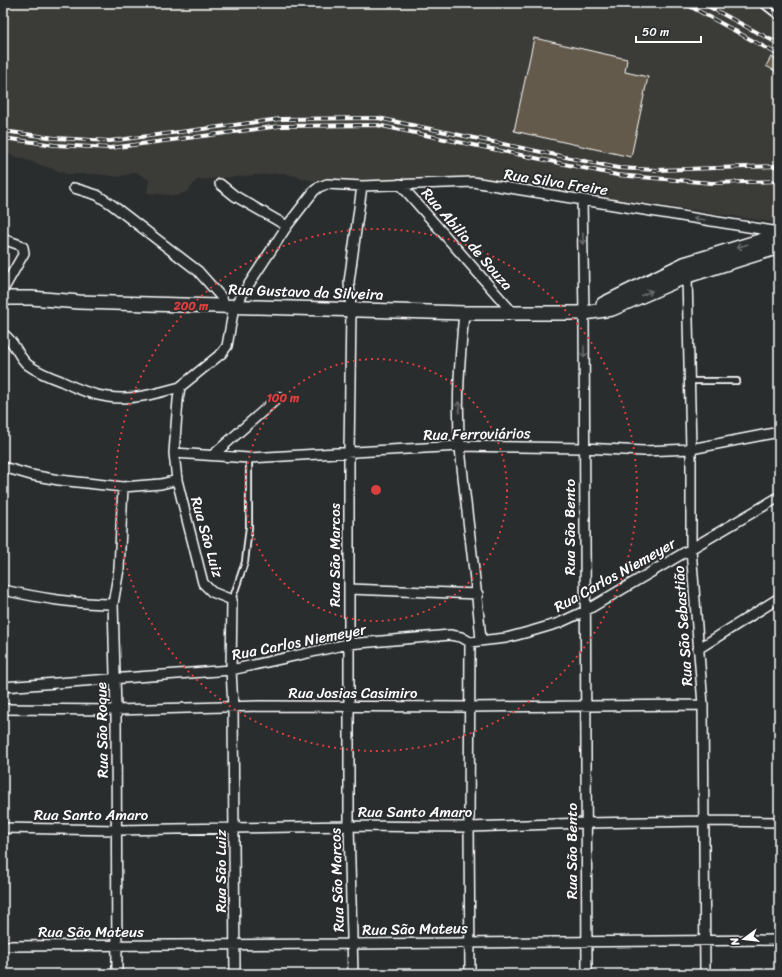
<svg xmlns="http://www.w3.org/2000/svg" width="782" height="977" viewBox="0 0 782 977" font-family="Sriracha,sans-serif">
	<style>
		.built { fill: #3b3a37 }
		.building { fill: #635a4b; stroke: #fff }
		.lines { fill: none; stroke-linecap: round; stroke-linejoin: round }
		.service-casing { stroke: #fff; stroke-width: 8 }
		.minor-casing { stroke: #fff; stroke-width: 12 }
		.secondary-casing { stroke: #fff; stroke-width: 16 }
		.service { stroke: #2a2d2e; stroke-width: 4.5 }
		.minor { stroke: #2a2d2e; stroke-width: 9 }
		.secondary { stroke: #2a2d2e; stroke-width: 13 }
		.rail-casing { stroke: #fff; stroke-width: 4 }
		.rail { stroke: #2a2d2e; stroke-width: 2.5; stroke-dasharray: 8; stroke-linecap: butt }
		.oneway { stroke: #6a6c6d }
		.ring { fill: none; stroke: #da3e3e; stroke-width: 2; stroke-dasharray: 2 4 }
		.labels { text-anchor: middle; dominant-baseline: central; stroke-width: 3.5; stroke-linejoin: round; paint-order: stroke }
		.street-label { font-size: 15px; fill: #fff; stroke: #2a2d2e }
		.centre { fill: #da3e3e; stroke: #2a2d2e; stroke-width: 2 }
		.ring-label { font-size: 12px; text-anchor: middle; font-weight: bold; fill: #da3e3e; stroke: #2a2d2e; stroke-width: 3.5; stroke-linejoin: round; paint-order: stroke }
	</style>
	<rect width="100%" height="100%" fill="#2a2d2e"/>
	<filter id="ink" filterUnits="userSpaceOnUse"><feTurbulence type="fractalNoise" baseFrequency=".025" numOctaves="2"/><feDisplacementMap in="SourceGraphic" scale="8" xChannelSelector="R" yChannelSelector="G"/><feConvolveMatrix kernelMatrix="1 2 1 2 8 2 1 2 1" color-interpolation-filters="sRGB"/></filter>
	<g filter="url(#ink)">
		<path class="built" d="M3 3H779V223L490 180 464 178 375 183 317 182 283 173 197 180 189 190 178 196 147 193 149 180 136 172 119 177 96 174H67L3 152Z"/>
		<path class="building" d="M534 38 627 59 625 72 648 77 631 157 514 131Z
			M771 57 779 61V73L766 66Z"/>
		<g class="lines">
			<g class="service-casing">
				<path id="service" d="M761 3 779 17
					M689 381H737
					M232 600 245 562 249 527V458"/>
			</g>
			<g class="minor-casing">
				<path id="minor" d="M220 184 235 196 287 226
					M400 184 513 313
					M74 188 97 195 111 204 198 271 222 298 224 306
					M582 200 584 313 587 974
					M3 239 20 245 23 247 24 253 3 290
					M687 276 691 449V549L703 705 705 974
					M464 313C460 357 456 402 460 447 466 512 476 576 481 641
					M3 334C15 341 17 356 28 365 38 372 50 377 61 381 75 388 92 395 108 397 131 401 158 393 180 387
					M174 453 249 458 460 446 583 448 644 451 691 449 779 432
					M213 455 279 397
					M3 467 31 475 59 480 123 487 161 484 177 480
					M349 589 478 594
					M3 590C41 598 74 604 113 604
					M470 642 469 827 470 974
					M698 649 779 598
					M3 687 231 670 348 644 450 635 461 637 470 642 506 638 532 631 559 623 585 611 779 497
					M3 709 116 710 259 706 469 707 703 705
					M3 828 117 830 349 826 469 827 586 823 703 821 779 822
					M3 946 353 944 779 940
					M117 974 116 710 113 604 119 569 123 487
					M235 974 233 707 231 670 232 600 212 592 203 583 177 480 174 453 178 400 180 387 222 353 227 346 234 307 287 226 314 191 319 187 327 184 362 186 473 182 779 232
					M353 974 349 826V453L351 310 349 282 362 186"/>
			</g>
			<g class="secondary-casing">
				<path id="secondary" d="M3 298H31L79 302 464 313H584L612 309 687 276 779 247
					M603 304 684 264 779 235"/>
			</g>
			<use href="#service" class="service"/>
			<use href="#minor" class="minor"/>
			<use href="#secondary" class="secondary"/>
			<g class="rail-casing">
				<path id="rail" d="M684 3 779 55
					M702 3 779 44
					M3 131 55 138 110 141 280 119 378 118 618 168 657 170 779 166
					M3 138 55 145 110 148 280 126 377 125 617 175 712 183 779 181"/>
			</g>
			<use href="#rail" class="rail"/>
		</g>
		<defs><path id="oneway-shaft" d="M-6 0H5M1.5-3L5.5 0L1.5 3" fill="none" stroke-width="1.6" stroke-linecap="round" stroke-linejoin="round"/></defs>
		<g class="oneway">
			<use href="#oneway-shaft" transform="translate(699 219) rotate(-171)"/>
			<use href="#oneway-shaft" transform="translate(583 239) rotate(89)"/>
			<use href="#oneway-shaft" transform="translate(742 246) rotate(163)"/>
			<use href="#oneway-shaft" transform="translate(647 293) rotate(-24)"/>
			<use href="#oneway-shaft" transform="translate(584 352) rotate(90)"/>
			<use href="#oneway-shaft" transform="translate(459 407) rotate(-91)"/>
		</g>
	</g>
	<g class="ring">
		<circle cx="376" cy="490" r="131"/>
		<circle cx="376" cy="490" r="261"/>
	</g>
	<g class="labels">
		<g class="street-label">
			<text transform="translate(556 182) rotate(9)">Rua Silva Freire</text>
			<text transform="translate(467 239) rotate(49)">Rua Abilio de Souza</text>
			<text transform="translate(306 292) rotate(2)">Rua Gustavo da Silveira</text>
			<text transform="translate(477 434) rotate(-1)">Rua Ferroviários</text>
			<text transform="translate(570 527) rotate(-90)">Rua São Bento</text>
			<text transform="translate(207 537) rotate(74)">Rua São Luiz</text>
			<text transform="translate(335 555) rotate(-90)">Rua São Marcos</text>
			<text transform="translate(615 575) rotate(-29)">Rua Carlos Niemeyer</text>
			<text transform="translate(683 626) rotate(-94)">Rua São Sebastião</text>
			<text transform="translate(299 642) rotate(-11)">Rua Carlos Niemeyer</text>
			<text x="353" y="693">Rua Josias Casimiro</text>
			<text transform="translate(102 730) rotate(-91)">Rua São Roque</text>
			<text x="415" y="812">Rua Santo Amaro</text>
			<text x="91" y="815">Rua Santo Amaro</text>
			<text transform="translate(572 851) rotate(-90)">Rua São Bento</text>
			<text transform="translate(221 871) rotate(-90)">Rua São Luiz</text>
			<text transform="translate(337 880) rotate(-92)">Rua São Marcos</text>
			<text transform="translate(415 929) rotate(-1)">Rua São Mateus</text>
			<text x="91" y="932">Rua São Mateus</text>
		</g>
	</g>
	<circle cx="376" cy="490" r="6" class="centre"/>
	<g class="ring-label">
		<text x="191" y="310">200 m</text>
		<text x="283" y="402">100 m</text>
	</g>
	<rect width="782" height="977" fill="none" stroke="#2a2d2e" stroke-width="16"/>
	<rect x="8" y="8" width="766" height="961" fill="none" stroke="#fff" stroke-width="1.5" filter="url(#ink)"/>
	<g transform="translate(744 939) rotate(255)" stroke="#2a2d2e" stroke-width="3" paint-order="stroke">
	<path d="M0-3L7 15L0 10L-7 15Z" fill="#ffffff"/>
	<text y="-6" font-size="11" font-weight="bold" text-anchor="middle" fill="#ffffff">N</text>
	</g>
	<path d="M636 36v6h65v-6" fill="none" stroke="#ffffff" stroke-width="2"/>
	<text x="642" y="36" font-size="12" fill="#ffffff" stroke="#2a2d2e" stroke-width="3" paint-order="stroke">50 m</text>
</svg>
